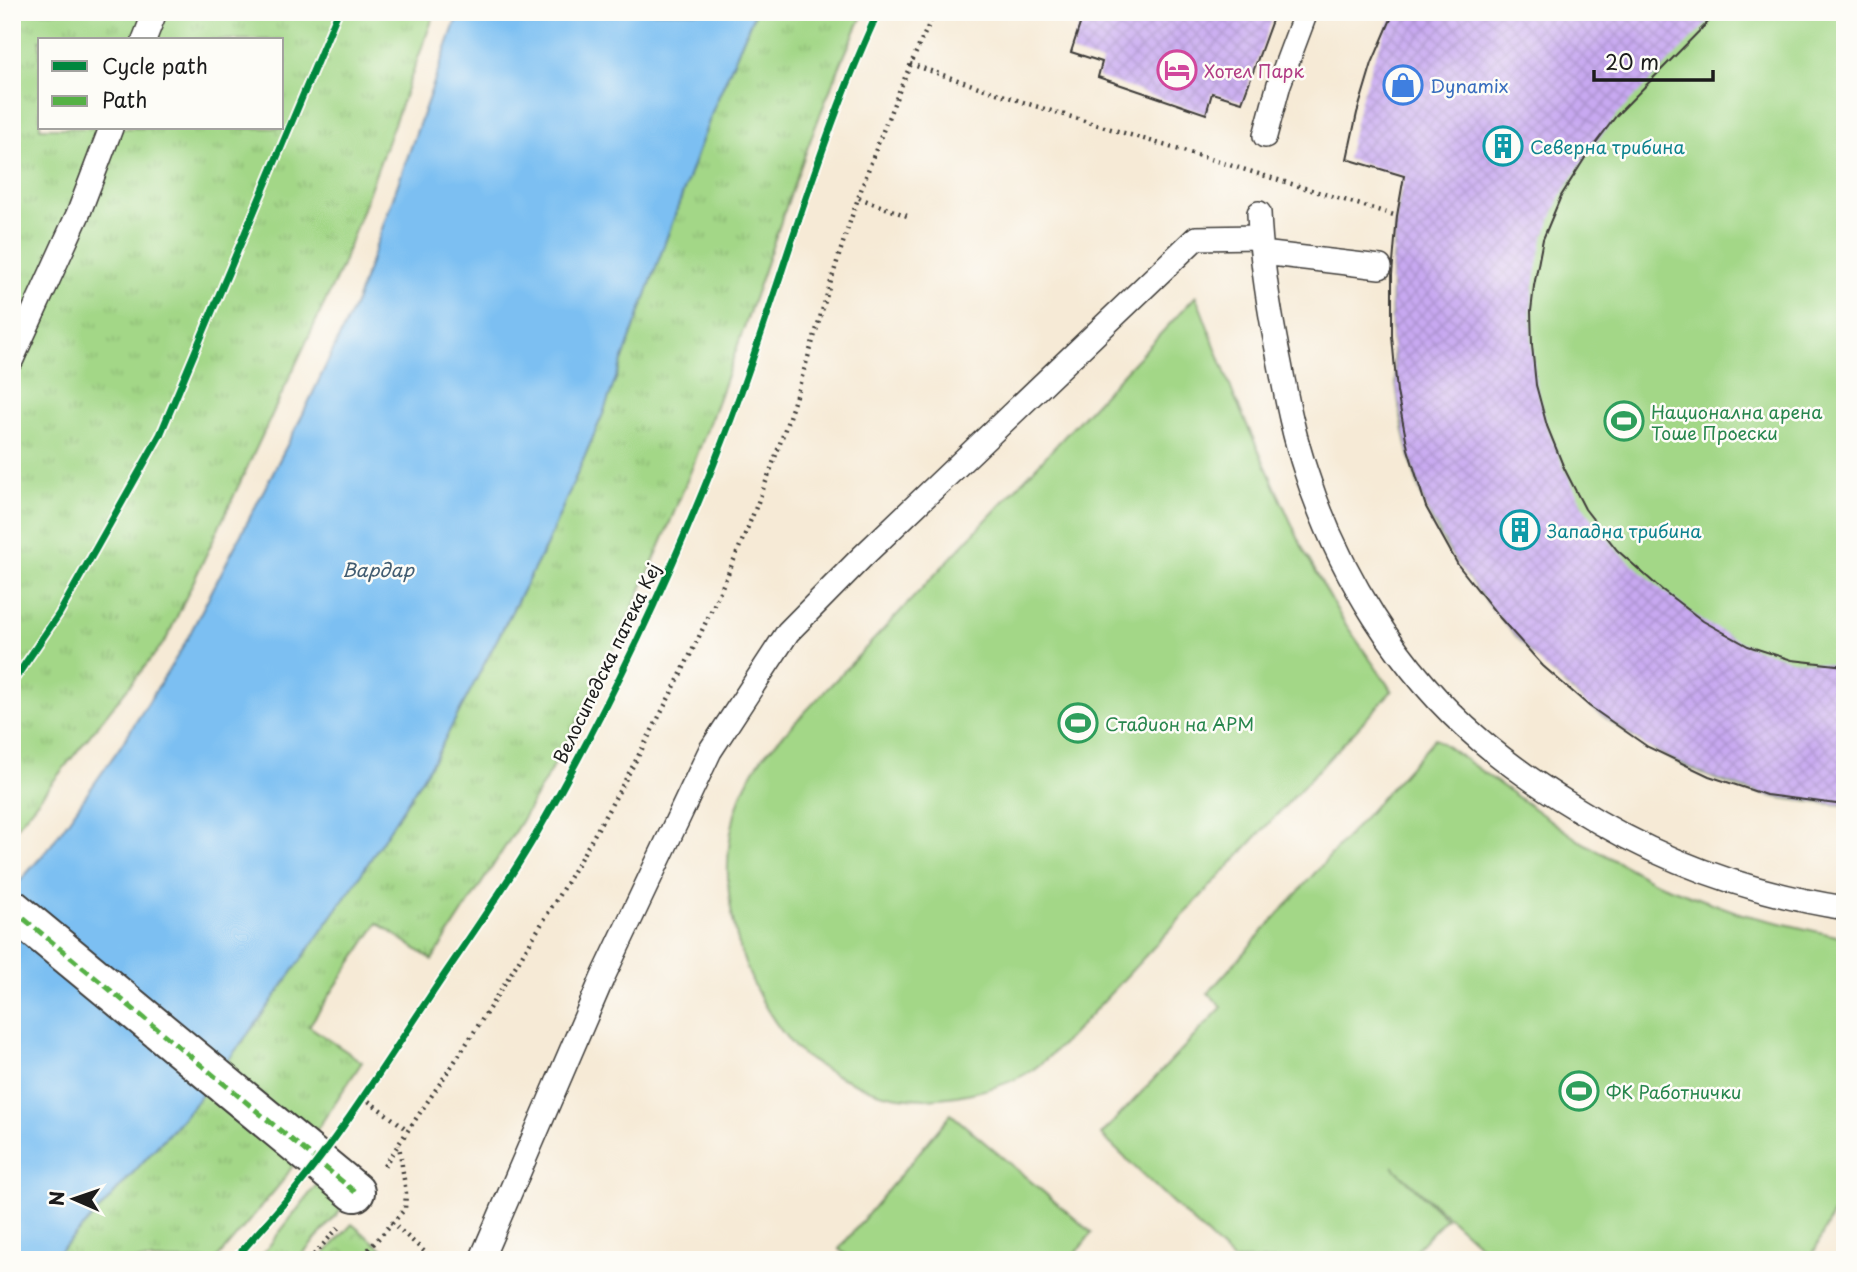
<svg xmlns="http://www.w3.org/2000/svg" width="1857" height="1272" viewBox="0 0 1857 1272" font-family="'Playpen Sans',sans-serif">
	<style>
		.grass { fill: url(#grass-tufts); stroke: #607a52; stroke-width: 2; fill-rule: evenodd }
		.park { fill: url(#park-crowns); stroke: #607a52; stroke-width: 2 }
		.pitch { fill: #a3d787; stroke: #607a52; stroke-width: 2 }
		.water { fill: #7cbff2; stroke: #4c6e87; stroke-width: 2 }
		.building { fill: url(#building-cross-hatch) }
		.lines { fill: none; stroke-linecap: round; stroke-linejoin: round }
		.lane-casing { stroke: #3d3b38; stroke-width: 26 }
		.street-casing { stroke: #3d3b38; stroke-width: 42 }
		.path { stroke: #3d3b38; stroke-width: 4.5; stroke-dasharray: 2 5; stroke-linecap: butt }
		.lane { stroke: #fff; stroke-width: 23 }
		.street { stroke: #fff; stroke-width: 38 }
		.quiet { stroke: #55b145; stroke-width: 5; stroke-dasharray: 10 5; stroke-linecap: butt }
		.cycleway-casing { stroke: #fdfcf7; stroke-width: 11 }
		.cycleway { stroke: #00873e; stroke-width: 7 }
		.labels { text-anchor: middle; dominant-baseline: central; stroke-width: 5; stroke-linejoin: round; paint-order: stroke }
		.hotel-label { font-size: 18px; fill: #b23c85; stroke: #fdfcf7; text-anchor: start }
		.shop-label { font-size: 18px; fill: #366cbe; stroke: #fdfcf7; text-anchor: start }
		.culture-label { font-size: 18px; fill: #0d838f; stroke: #fdfcf7; text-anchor: start }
		.leisure-label { font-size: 18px; fill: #27864d; stroke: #fdfcf7; text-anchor: start }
		.street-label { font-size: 18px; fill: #1c1c1c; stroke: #fdfcf7 }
		.water-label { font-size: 19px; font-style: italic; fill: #425d72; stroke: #fdfcf7 }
	</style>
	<defs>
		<pattern id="grass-tufts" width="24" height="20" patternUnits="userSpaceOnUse" patternTransform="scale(1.75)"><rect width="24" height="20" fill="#a3d787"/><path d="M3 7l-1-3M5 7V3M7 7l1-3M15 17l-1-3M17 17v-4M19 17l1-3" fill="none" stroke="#8cb874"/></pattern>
		<pattern id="park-crowns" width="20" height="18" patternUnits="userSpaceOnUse" patternTransform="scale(1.75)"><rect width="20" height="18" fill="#a3d787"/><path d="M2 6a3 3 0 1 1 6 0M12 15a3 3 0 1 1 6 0" fill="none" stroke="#8cb874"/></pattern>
		<pattern id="building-cross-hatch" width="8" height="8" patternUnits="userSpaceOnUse" patternTransform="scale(1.75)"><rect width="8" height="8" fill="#c8a9f1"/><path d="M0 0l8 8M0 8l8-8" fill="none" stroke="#ab91ce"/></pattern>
	</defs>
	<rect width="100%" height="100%" fill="#fdfcf7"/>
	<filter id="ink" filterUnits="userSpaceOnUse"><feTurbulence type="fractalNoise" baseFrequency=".0143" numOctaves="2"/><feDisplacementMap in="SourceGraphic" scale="14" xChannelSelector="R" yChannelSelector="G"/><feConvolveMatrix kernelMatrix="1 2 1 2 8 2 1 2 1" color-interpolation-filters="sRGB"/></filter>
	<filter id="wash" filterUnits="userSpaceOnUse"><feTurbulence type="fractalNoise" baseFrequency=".00686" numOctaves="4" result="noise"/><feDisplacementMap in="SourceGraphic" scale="28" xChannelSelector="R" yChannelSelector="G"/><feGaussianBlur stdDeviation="1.57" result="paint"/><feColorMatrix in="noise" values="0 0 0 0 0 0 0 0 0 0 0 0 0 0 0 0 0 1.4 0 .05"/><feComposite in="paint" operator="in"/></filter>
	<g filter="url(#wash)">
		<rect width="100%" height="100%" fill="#f6ead6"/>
		<path class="grass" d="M12 12H435L341 268 166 640 12 833ZM40 40H282V128H40Z
			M755 12H864C800 148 760 292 706 432 656 563 598 693 526 813 496 863 463 911 432 960L378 923 309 1026 362 1062 282 1182 216 1260H51L103 1206 188 1112 216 1076 257 1022 356 882 435 758 546 546 603 414 714 107Z
			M318 1183 346 1204 298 1260H258Z"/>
		<path class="park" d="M352 1224 396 1260H319Z"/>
		<path class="pitch" d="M1466 12H1845V805C1819 803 1791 801 1766 795 1654 768 1558 691 1488 603 1464 573 1439 541 1425 505 1391 414 1386 313 1397 217 1402 180 1415 147 1428 111 1441 78 1454 45 1466 12Z
			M1196 296 1234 396 1304 551 1342 619 1392 691 1069 1038C1056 1049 1043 1064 1029 1072 995 1092 938 1103 899 1097 876 1094 855 1084 834 1074 819 1066 802 1057 791 1043 737 979 711 879 740 798 746 782 754 769 763 756 909 604 1052 449 1196 296Z
			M1435 738 1578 840 1654 882 1742 914 1845 938V1189L1810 1260H1496L1392 1166 1446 1218 1406 1260H1233L1101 1135 1222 1007 1208 993Z
			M951 1114 1092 1233 1070 1260H852L839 1249Z"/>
		<path class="water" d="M459 12H755L714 107 603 414 546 546 435 758 356 882 257 1022 216 1076 188 1112 103 1206 51 1260H12V890L49 848 120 747 183 647 302 416 356 302Z"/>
		<g id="blocks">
			<path class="building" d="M1084 12H1275L1242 102 1212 93 1206 114 1098 77 1102 62 1071 52Z
				M1394 12H1718L1617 115 1588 153 1561 196 1543 239 1534 286 1531 311 1532 345 1536 385 1547 426 1564 468 1585 509 1617 550 1661 589 1703 621 1748 646 1792 660 1845 666V805L1766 795 1709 776 1648 747 1589 706 1543 666 1500 618 1458 565 1426 507 1408 449 1397 392 1392 336V275L1397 216 1404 176 1347 159 1357 113 1372 63Z"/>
		</g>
	</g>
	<g filter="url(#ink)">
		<use href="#blocks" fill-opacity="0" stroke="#3d3b38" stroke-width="2"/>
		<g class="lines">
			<g class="lane-casing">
				<path id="lane" d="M144 40 155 12
					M1265 136 1279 84 1306 12
					M1259 213C1261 263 1270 315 1280 364 1287 401 1294 437 1306 472 1338 572 1399 671 1480 740 1509 765 1541 787 1574 807 1656 859 1749 893 1845 908
					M1262 253 1380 267
					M12 359 79 212 111 128
					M481 1260 602 979 710 751 788 632 862 557 1196 238 1260 237"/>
			</g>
			<g class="street-casing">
				<path id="street" d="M12 909 355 1192"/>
			</g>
			<path class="path" d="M910 64 1032 105 1397 216
				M859 198 910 217
				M363 1097 408 1130
				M384 1166C422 1109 462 1053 498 994 599 834 693 668 762 492 794 411 816 328 842 246 868 166 898 88 935 12
				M391 1222 434 1260
				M309 1260 339 1227
				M359 1260 405 1209 406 1193 399 1145"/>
			<use href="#lane" class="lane"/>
			<use href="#street" class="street"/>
			<path class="quiet" d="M12 909 355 1192"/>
			<g class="cycleway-casing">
				<path id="cycleway" d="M12 683 59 614 160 435 338 12
					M234 1260C254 1237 275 1214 295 1190 344 1130 386 1062 429 998 465 943 505 889 538 831 605 715 663 591 713 466 773 317 810 159 878 12"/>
			</g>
			<use href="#cycleway" class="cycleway"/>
		</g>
	</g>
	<defs>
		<g id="hotel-ring" transform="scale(2.0125)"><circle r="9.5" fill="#fdfcf7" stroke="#d1479c" stroke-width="1.5"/><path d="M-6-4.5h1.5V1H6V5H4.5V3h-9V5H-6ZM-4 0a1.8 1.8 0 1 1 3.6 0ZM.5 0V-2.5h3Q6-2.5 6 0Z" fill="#d1479c"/></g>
		<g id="shop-ring" transform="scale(2.0125)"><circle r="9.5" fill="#fdfcf7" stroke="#3f7fe0" stroke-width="1.5"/><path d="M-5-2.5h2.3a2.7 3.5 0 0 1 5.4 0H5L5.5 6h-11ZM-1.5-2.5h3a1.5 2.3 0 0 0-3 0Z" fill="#3f7fe0"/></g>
		<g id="building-ring" transform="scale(2.0125)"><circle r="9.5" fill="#fdfcf7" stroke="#0f9aa8" stroke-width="1.5"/><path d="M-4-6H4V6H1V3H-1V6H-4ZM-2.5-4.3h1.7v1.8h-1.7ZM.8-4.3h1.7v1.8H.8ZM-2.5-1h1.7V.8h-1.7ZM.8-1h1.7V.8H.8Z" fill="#0f9aa8"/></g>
		<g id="stadium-ring" transform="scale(2.0125)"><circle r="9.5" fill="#fdfcf7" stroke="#2e9e5b" stroke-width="1.5"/><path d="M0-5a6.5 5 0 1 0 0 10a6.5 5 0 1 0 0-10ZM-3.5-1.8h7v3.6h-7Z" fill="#2e9e5b"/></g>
	</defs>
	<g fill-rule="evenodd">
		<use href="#hotel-ring" x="1177" y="70"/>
		<use href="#shop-ring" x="1403" y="85"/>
		<use href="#building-ring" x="1503" y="146"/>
		<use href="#stadium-ring" x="1624" y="421"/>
		<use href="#building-ring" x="1520" y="530"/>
		<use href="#stadium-ring" x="1078" y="723"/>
		<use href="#stadium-ring" x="1579" y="1091"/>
	</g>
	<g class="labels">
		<g class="hotel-label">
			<text x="1204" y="70">Хотел Парк</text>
		</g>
		<g class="shop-label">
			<text x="1430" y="85">Dynamix</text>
		</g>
		<g class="culture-label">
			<text x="1530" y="146">Северна трибина</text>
			<text x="1547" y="530">Западна трибина</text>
		</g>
		<g class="leisure-label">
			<text x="1651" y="411">Национална арена<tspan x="1651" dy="21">Тоше Проески</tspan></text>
			<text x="1105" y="723">Стадион на АРМ</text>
			<text x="1606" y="1091">ФК Работнички</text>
		</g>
		<g class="street-label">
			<text transform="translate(606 663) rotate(-64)">Велосипедска патека Кеј</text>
		</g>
		<g class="water-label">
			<text x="378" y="569">Вардар</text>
		</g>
	</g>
	<rect width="1857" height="1272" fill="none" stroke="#fdfcf7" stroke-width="42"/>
	<rect x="38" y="38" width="245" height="91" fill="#fdfcf7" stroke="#a3a29f" stroke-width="2"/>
	<rect x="52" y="61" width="35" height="10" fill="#00873e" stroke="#a3a29f" stroke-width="2"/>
	<text x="102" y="74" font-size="21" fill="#1c1c1c">Cycle path</text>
	<rect x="52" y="96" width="35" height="10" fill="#55b145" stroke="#a3a29f" stroke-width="2"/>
	<text x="102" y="108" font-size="21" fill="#1c1c1c">Path</text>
	<g transform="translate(74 1199) rotate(272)" stroke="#fdfcf7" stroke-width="5" paint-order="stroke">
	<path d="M0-5L12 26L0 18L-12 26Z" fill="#1c1c1c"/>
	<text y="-10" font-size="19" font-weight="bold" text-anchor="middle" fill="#1c1c1c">N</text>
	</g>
	<path d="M1594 70v10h119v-10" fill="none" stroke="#1c1c1c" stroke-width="3.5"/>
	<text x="1605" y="70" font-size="21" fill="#1c1c1c" stroke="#fdfcf7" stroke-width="5" paint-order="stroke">20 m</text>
</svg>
